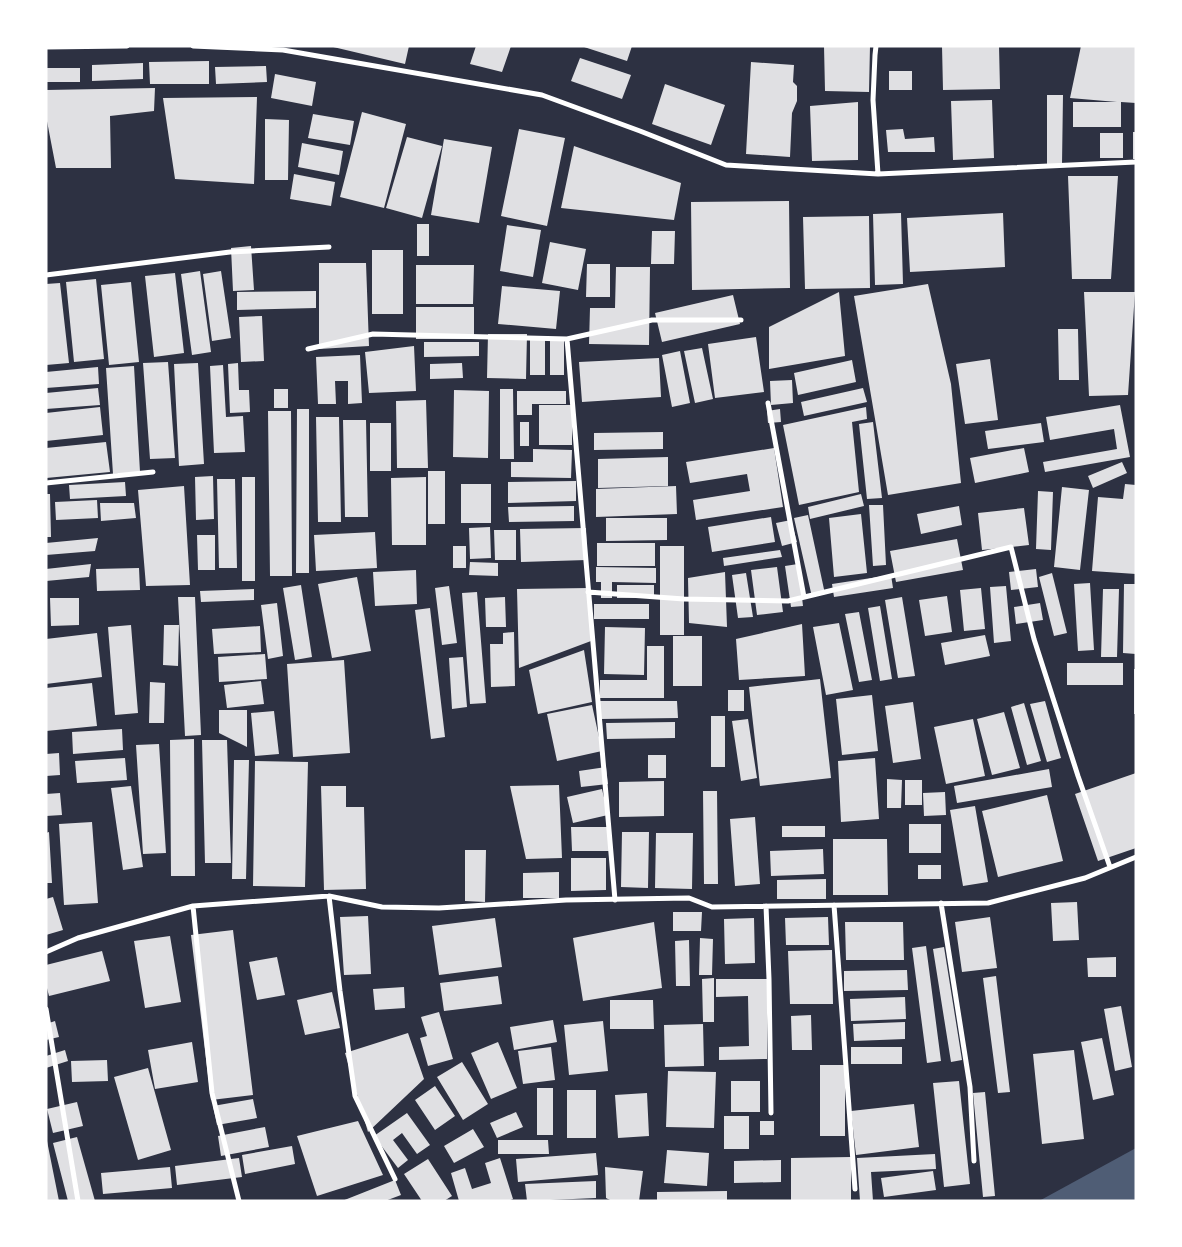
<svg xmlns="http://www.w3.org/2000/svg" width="1182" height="1247" viewBox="0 0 1182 1247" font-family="'Alegreya Sans',sans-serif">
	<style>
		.water { fill: #4f5d75 }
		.building { fill: #e0e0e3 }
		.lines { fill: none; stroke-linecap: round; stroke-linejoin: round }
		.minor { stroke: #fff; stroke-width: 5 }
	</style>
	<rect width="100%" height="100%" fill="#2d3142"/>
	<path class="water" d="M1136 1148V1201H1039Z"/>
	<path class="building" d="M329 46H409L405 64Z
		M476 46H511L502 72 470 64Z
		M581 46H632L627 61Z
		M824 46H870L869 92 825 91Z
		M942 46H999L1000 89 943 90Z
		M1081 46H1136V103L1121 102V127H1073V102H1117L1070 98Z
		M580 58 631 75 622 99 571 81Z
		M209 61V84H150L149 62Z
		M751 62 794 65 793 82 797 86V101L792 113 790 157 746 154Z
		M143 63V79L92 81V65Z
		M266 66 267 82 216 84 215 67Z
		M46 68H80V82H46Z
		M889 71H912V90H889Z
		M275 74 316 82 312 106 271 98Z
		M665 84 725 105 711 145 652 124Z
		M155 88 154 111 110 116 111 168H56L46 116V90Z
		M1047 95H1063L1062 164H1047Z
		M257 97 254 184 175 179 163 98Z
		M992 100 994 158 953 160 951 101Z
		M858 102V160L812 161 810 106Z
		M362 112 406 124 384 208 340 197Z
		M313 114 354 121 350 145 308 138Z
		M265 119 289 120 288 180H265Z
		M519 129 565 138 547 226 501 216Z
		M903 129 905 139 934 137 935 152H888L886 130Z
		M1133 132H1136V159H1133Z
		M1100 133H1123V158H1100Z
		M407 137 442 146 422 218 386 208Z
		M444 139 492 147 479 223 431 215Z
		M302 143 343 151 339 175 298 167Z
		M574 146 681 183 674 220 561 208Z
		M294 174 335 182 331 206 290 199Z
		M1068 176H1118L1111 279H1072Z
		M789 201 790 288 692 290 691 202Z
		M901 213 903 284 875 285 873 214Z
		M1003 213 1005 267 910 272 907 218Z
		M869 216 870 288 805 289 803 217Z
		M417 224H429V256H417Z
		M507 225 541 230 533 277 500 271Z
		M652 231H675L674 264H651Z
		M550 242 586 249 578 290 542 283Z
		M251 246 254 290 233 291 231 248Z
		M372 250H403V314H372Z
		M319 263H366L369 346 319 349Z
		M587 264H610V297H586Z
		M416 265H474L473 304H416Z
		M616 267H650L649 345 589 344 590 308H615Z
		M200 271 211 352 192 355 181 274Z
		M221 271 231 338 212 341 203 274Z
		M175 273 184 353 154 357 145 276Z
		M96 279 104 359 74 362 66 282Z
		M131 282 139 362 109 365 101 285Z
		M60 283 69 363 46 365V284Z
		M928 284 951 384 961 483 888 495 854 296Z
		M502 286 560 291 556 329 498 324Z
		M316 291V308L237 310V292Z
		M839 292 845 356 769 369V327Z
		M1084 292H1135L1128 395 1089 396Z
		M733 295 740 324 662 342 655 313Z
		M416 307H474V339H416Z
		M262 316 264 361 241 362 239 317Z
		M1058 329H1078L1079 380H1059Z
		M488 334H527L526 379 487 378Z
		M756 337 764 392 715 398 708 344Z
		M530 339H545V375H530Z
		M550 340H564V375H550Z
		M424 342H479V356L424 357Z
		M414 346 416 391 369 393 365 352Z
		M702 348 713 399 695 403 684 351Z
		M680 351 690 403 672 407 662 355Z
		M360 355 362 403 348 404V381H335L336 404H318L316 357Z
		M659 358 661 397 582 402 579 362Z
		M990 359 998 420 965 424 956 364Z
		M852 360 856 382 798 395 794 373Z
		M168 362 175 458 150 459 143 363Z
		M198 363 204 464 179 466 174 364Z
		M238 363 239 390H249L250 412 230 413 228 364Z
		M462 363 463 378 430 379V364Z
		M223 365 226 417 243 416 245 452 214 453 210 366Z
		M134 366 140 472 113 474 106 368Z
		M98 367 99 384 46 388V372Z
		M792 380 793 403 771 405 770 381Z
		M98 388 100 405 46 409V393Z
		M863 388 867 402 804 416 801 402Z
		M274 389H288V408H274Z
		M500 389H513L514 459H500Z
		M454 390 489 391 488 458 453 457Z
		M517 391H566V404H532V415H517Z
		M426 400 428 468H397L396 401Z
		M539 405H572V445H539Z
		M1120 405 1130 457 1045 472 1043 462 1117 449 1114 429 1050 440 1046 417Z
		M100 407 103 435 46 441V413Z
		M866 407 867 419 852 422 859 492 799 505 783 425Z
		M297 409H309V573H296Z
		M780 409 781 422 768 423 767 411Z
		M268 411H291L292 576H270Z
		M316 417H339L341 522H318Z
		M343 420H366L368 517H345Z
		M520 422H529V446H520Z
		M873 422 882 498 867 499 859 424Z
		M370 423H391V471H370Z
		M1041 423 1044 442 988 449 985 431Z
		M663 432V449L594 450V433Z
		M106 442 110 472 46 478V448Z
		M774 448 783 507 696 520 693 500 750 491 747 474 690 483 686 462Z
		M1024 448 1029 472 975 483 970 458Z
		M533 449 572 450 571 478 511 477V462H533Z
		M668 457V486L598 488V459Z
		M1122 462 1127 473 1093 488 1088 476Z
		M428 471H445V524H428Z
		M213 476 214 519 196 520 195 477Z
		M242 477H255V581H242Z
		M426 477V545H392L391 478Z
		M217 479H235L237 568H219Z
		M576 481V501L508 503V482Z
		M125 482 126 496 70 499 69 485Z
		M461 484H491V523H461Z
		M1125 484 1136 485V574L1092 571 1098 497 1123 499Z
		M184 486 190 585 146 586 138 490Z
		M676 486 677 514 596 517V489Z
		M1062 487 1089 490 1080 570 1054 567Z
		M1038 491 1053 492 1051 550 1036 549Z
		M46 494H50L51 537H46Z
		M861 494 864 506 810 519 808 507Z
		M97 500 98 518 56 520 55 502Z
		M100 503H134L136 518 101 521Z
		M869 505H883L886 565 873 566Z
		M574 506V521L509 522 508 507Z
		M959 506 962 525 921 534 917 514Z
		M1024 508 1029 545 982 550 978 513Z
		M861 514 867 573 834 577 829 518Z
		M808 515 825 594 812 597 794 518Z
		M771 517 775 542 712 552 708 527Z
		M606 518H667V540L606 541Z
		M791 520 797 542 782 546 776 523Z
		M490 527 491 558 470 559 469 528Z
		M586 528 587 560 521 562 520 529Z
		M494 530H516V560H495Z
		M375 532 377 568 316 571 314 535Z
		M197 535H215V570H198Z
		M98 538 95 551 46 555V543Z
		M957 539 963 570 896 582 890 551Z
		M597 543H655V566H597Z
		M453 546H466V568H453Z
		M660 546H684V635H660Z
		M780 550 782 557 724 566 723 558Z
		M470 562 498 563V576L469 575Z
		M91 564 89 577 46 581V569Z
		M798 564 803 606 791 607 785 566Z
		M596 567 656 568V583L612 582V598H601V582H596Z
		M777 567 783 612 757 615 751 570Z
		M139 568 140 590 97 591 96 569Z
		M1036 569 1038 587 1011 590 1009 572Z
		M416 570 417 604 375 606 373 572Z
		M725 572 727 627 689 623 688 578Z
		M746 573 753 617 738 618 732 575Z
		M1052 573 1067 633 1054 636 1039 577Z
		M891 575 893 588 834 597 832 584Z
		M357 577 371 651 332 658 318 584Z
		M1090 583 1094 650 1078 651 1074 584Z
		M1124 584H1136V654L1123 653Z
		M301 585 312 657 295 660 283 588Z
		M617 585H654V598H617Z
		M449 586 457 643 442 645 435 588Z
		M1006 586 1011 641 994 643 990 587Z
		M589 588 591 641 519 668 517 589Z
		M981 588 985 629 964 631 960 590Z
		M254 589V600L201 602 200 591Z
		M1103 589H1119L1117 657H1101Z
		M477 592 486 703 470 704 462 593Z
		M947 596 952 632 925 636 919 600Z
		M178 597H195L201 735 185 736Z
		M505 597 506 627H486L485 598Z
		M902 597 915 676 898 678 885 600Z
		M50 598H79V625L51 626Z
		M277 603 283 656 268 659 261 605Z
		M1040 603 1043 620 1016 624 1014 607Z
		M594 604H649V619H594Z
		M880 606 892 679 880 681 868 608Z
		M430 608 445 737 431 739 415 610Z
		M859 612 872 680 859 682 845 614Z
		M839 623 853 690 826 695 813 627Z
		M802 624 805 676 739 680 736 639Z
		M131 625 138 713 115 715 108 627Z
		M164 625H179L178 666 163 665Z
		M260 626 261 652 214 654 212 629Z
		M605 627 645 628 644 675 604 674Z
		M514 632 515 686 491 687 490 644H503V633Z
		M97 633 102 677 46 684V639Z
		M985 635 990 656 945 665 941 643Z
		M673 636H702V686H673Z
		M647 646H664V698H600V680H647Z
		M584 650 592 702 538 714 529 670Z
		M265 654 267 679 219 682 218 657Z
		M463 657 467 707 452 709 449 658Z
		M344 660 350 753 293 757 287 664Z
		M1067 663H1123V685H1067Z
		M1134 669H1136V714H1134Z
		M820 679 831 778 760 786 749 687Z
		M261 681 264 704 227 708 224 685Z
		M150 682 165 683 164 723H149Z
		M92 683 97 726 46 731V688Z
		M728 690H744V711H728Z
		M872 695 878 751 842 755 836 699Z
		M600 701H677L678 718 600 719Z
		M1045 701 1061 758 1047 762 1030 704Z
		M913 702 921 759 893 763 885 706Z
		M1024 703 1041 761 1027 765 1011 707Z
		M592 705 602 751 557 761 547 714Z
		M219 710H247V747L219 733Z
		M274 711 279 754 255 756 251 713Z
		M1004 712 1020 768 992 775 977 719Z
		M711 716H725V767H711Z
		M748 719 757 778 741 781 732 721Z
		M973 719 985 776 946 784 934 727Z
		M675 722V738L607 739 606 723Z
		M122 729 123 750 73 754 72 732Z
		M194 739 195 876H171L170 740Z
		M202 740H227L231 863H205Z
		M159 744 166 853 143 854 136 745Z
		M59 753 60 775 46 776V754Z
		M648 755H666V778H648Z
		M125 758 127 780 77 783 75 761Z
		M875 758 879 819 841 822 838 761Z
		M234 760H249L246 879H232Z
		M255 761 308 762 305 887 253 886Z
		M606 767 608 784 581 787 579 771Z
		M1049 769 1052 787 957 803 954 786Z
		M1136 773V848L1098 861 1075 794Z
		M887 779 902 780 901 808H887Z
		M905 780H922V805H905Z
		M664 781V816L619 817V782Z
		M559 785 562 858 526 859 510 786Z
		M131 786 143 867 123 870 111 788Z
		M321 786H346V807H364L366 889 324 890Z
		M602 789 608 815 573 823 567 797Z
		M703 791H717L718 884H704Z
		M945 792 946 815 924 816 923 793Z
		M60 793 62 815 46 816V794Z
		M1047 795 1063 861 998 877 982 811Z
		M975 806 988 882 963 886 950 810Z
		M755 817 760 884 735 886 730 819Z
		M92 822 98 903 64 905 59 824Z
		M909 824H941V853H909Z
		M782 826H825V837H782Z
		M571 827H609V851H572Z
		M49 832 52 883H46V833Z
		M622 832H649L648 888 621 887Z
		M656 833H693L692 889 655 888Z
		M833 839H887L888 895H833Z
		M823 849 824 874 771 876 770 851Z
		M465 850H486L485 902 465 901Z
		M571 858H606V890L571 891Z
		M918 865H941V879H918Z
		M559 872V898H523V873Z
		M826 879V899H777V880Z
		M53 897 63 930 46 935V899Z
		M1077 902 1079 940 1053 941 1051 903Z
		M673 912H702L701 931H673Z
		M368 916 371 974 344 975 340 917Z
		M828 917 829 945H786L785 918Z
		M990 917 997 968 962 972 955 922Z
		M495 918 502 967 439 975 432 926Z
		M754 918 755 963 725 964 724 919Z
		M654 922 662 988 583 1001 573 938Z
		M845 922H903L904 960H846Z
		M233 930 253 1095 211 1100 191 935Z
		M170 936 181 1002 145 1008 134 941Z
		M700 938 713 939 712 975H699Z
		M689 940 690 986H676L675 941Z
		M926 946 941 1061 927 1063 912 948Z
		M944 947 962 1060 951 1062 933 949Z
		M832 950 833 1004H790L788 951Z
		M102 951 110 981 49 996 46 984V965Z
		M277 957 285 995 257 1000 249 962Z
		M1116 957V977H1088L1087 958Z
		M907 970 908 990 844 991V971Z
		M498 976 502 1004 444 1011 440 983Z
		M996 976 1010 1092 998 1093 983 978Z
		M714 978V1022H703L702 979Z
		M716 979H767V1059L719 1060V1047L749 1046 748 996 716 997Z
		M404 987 405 1008 375 1010 373 989Z
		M332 992 340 1028 305 1035 297 1000Z
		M905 997 906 1019 851 1021 850 999Z
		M610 1000H653L654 1029H610Z
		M1121 1006 1132 1067 1115 1071 1104 1009Z
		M439 1012 453 1059 428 1066 420 1038 427 1036 421 1017Z
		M811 1015 812 1050H792L791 1016Z
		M553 1020 557 1042 514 1050 510 1027Z
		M55 1021 59 1037 46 1040V1024Z
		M603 1021 608 1071 569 1075 564 1025Z
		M905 1022V1039L854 1041 853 1024Z
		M703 1024 704 1066 665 1067 664 1025Z
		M408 1033 424 1079 368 1132 345 1053Z
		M1102 1038 1114 1095 1093 1100 1081 1042Z
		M192 1042 198 1082 155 1089 148 1050Z
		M498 1042 517 1088 491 1099 471 1053Z
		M551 1047 555 1080 523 1084 518 1051Z
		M851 1047H902V1064H851Z
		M65 1050 68 1061 46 1068V1056Z
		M1074 1050 1084 1139 1042 1144 1033 1054Z
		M107 1060 108 1081 72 1082 71 1061Z
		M462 1062 488 1104 463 1120 437 1077Z
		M820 1065H845V1136H820Z
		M148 1068 171 1150 138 1160 114 1077Z
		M668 1071 716 1072 714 1128 666 1127Z
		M731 1081H760V1112H731Z
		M959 1081 970 1184 944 1187 933 1083Z
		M435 1086 455 1116 435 1130 415 1100Z
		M537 1088H553V1135H537Z
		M567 1090H596V1138H567Z
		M985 1092 995 1196 983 1197 973 1093Z
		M647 1093 649 1136 618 1138 615 1095Z
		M253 1099 257 1118 217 1125 213 1106Z
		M77 1102 83 1126 53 1133 47 1109Z
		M914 1104 919 1147 856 1155 851 1111Z
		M516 1112 523 1127 497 1138 490 1123Z
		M407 1113 430 1145 417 1154 402 1133 393 1140 408 1160 398 1168 374 1136Z
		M724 1116H749V1149H724Z
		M358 1121 383 1175 317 1196 297 1136Z
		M760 1121H774V1135H760Z
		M265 1127 269 1147 221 1156 218 1136Z
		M473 1129 484 1147 454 1163 444 1146Z
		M77 1137 95 1201H68L53 1143Z
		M498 1140H548L549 1154H498Z
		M46 1141H47L59 1201H46Z
		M292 1146 295 1164 245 1174 242 1155Z
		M667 1150 709 1153 707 1186 664 1183Z
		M596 1153 598 1175 518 1182 516 1159Z
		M935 1154 936 1169 871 1172 873 1201H860L857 1158Z
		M851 1157V1201H791V1158Z
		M239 1158 242 1177 177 1185 175 1166Z
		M500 1158 513 1199 508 1201H459L451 1173 465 1168 472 1189 491 1183 485 1163Z
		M428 1159 452 1196 444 1201H422L404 1174Z
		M781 1160V1182L734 1183V1161Z
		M170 1167 172 1188 103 1194 101 1173Z
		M605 1167 643 1171 639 1201H612L606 1198Z
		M933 1171 936 1190 884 1197 881 1178Z
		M395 1180 401 1195 385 1201H342Z
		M596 1181V1198L527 1201 525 1184Z
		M727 1191V1201H657V1192Z"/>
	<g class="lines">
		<path class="minor" d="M193 46 283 50 542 95 640 131 726 165 878 174 1136 162
			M876 46 875 55 873 100 878 174
			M46 47 127 46
			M46 275 230 252 329 247
			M567 339 652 320H741
			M308 349 373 334 567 339 615 900
			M768 403 804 597
			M46 483 153 472
			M588 592 684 599 788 601 1011 547 1034 639 1078 776 1110 867
			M329 896 340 991 355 1096 395 1179
			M941 903 970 1087 974 1161
			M834 905 855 1189
			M193 906 212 1093 239 1201
			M766 906 769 979 771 1113
			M46 952 78 938 193 906 329 896 382 907 439 908 566 900 689 898 712 907 988 903 1085 878 1136 857
			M46 1009 78 1201"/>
	</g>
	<rect width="1182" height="1247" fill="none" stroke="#ffffff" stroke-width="95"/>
</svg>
